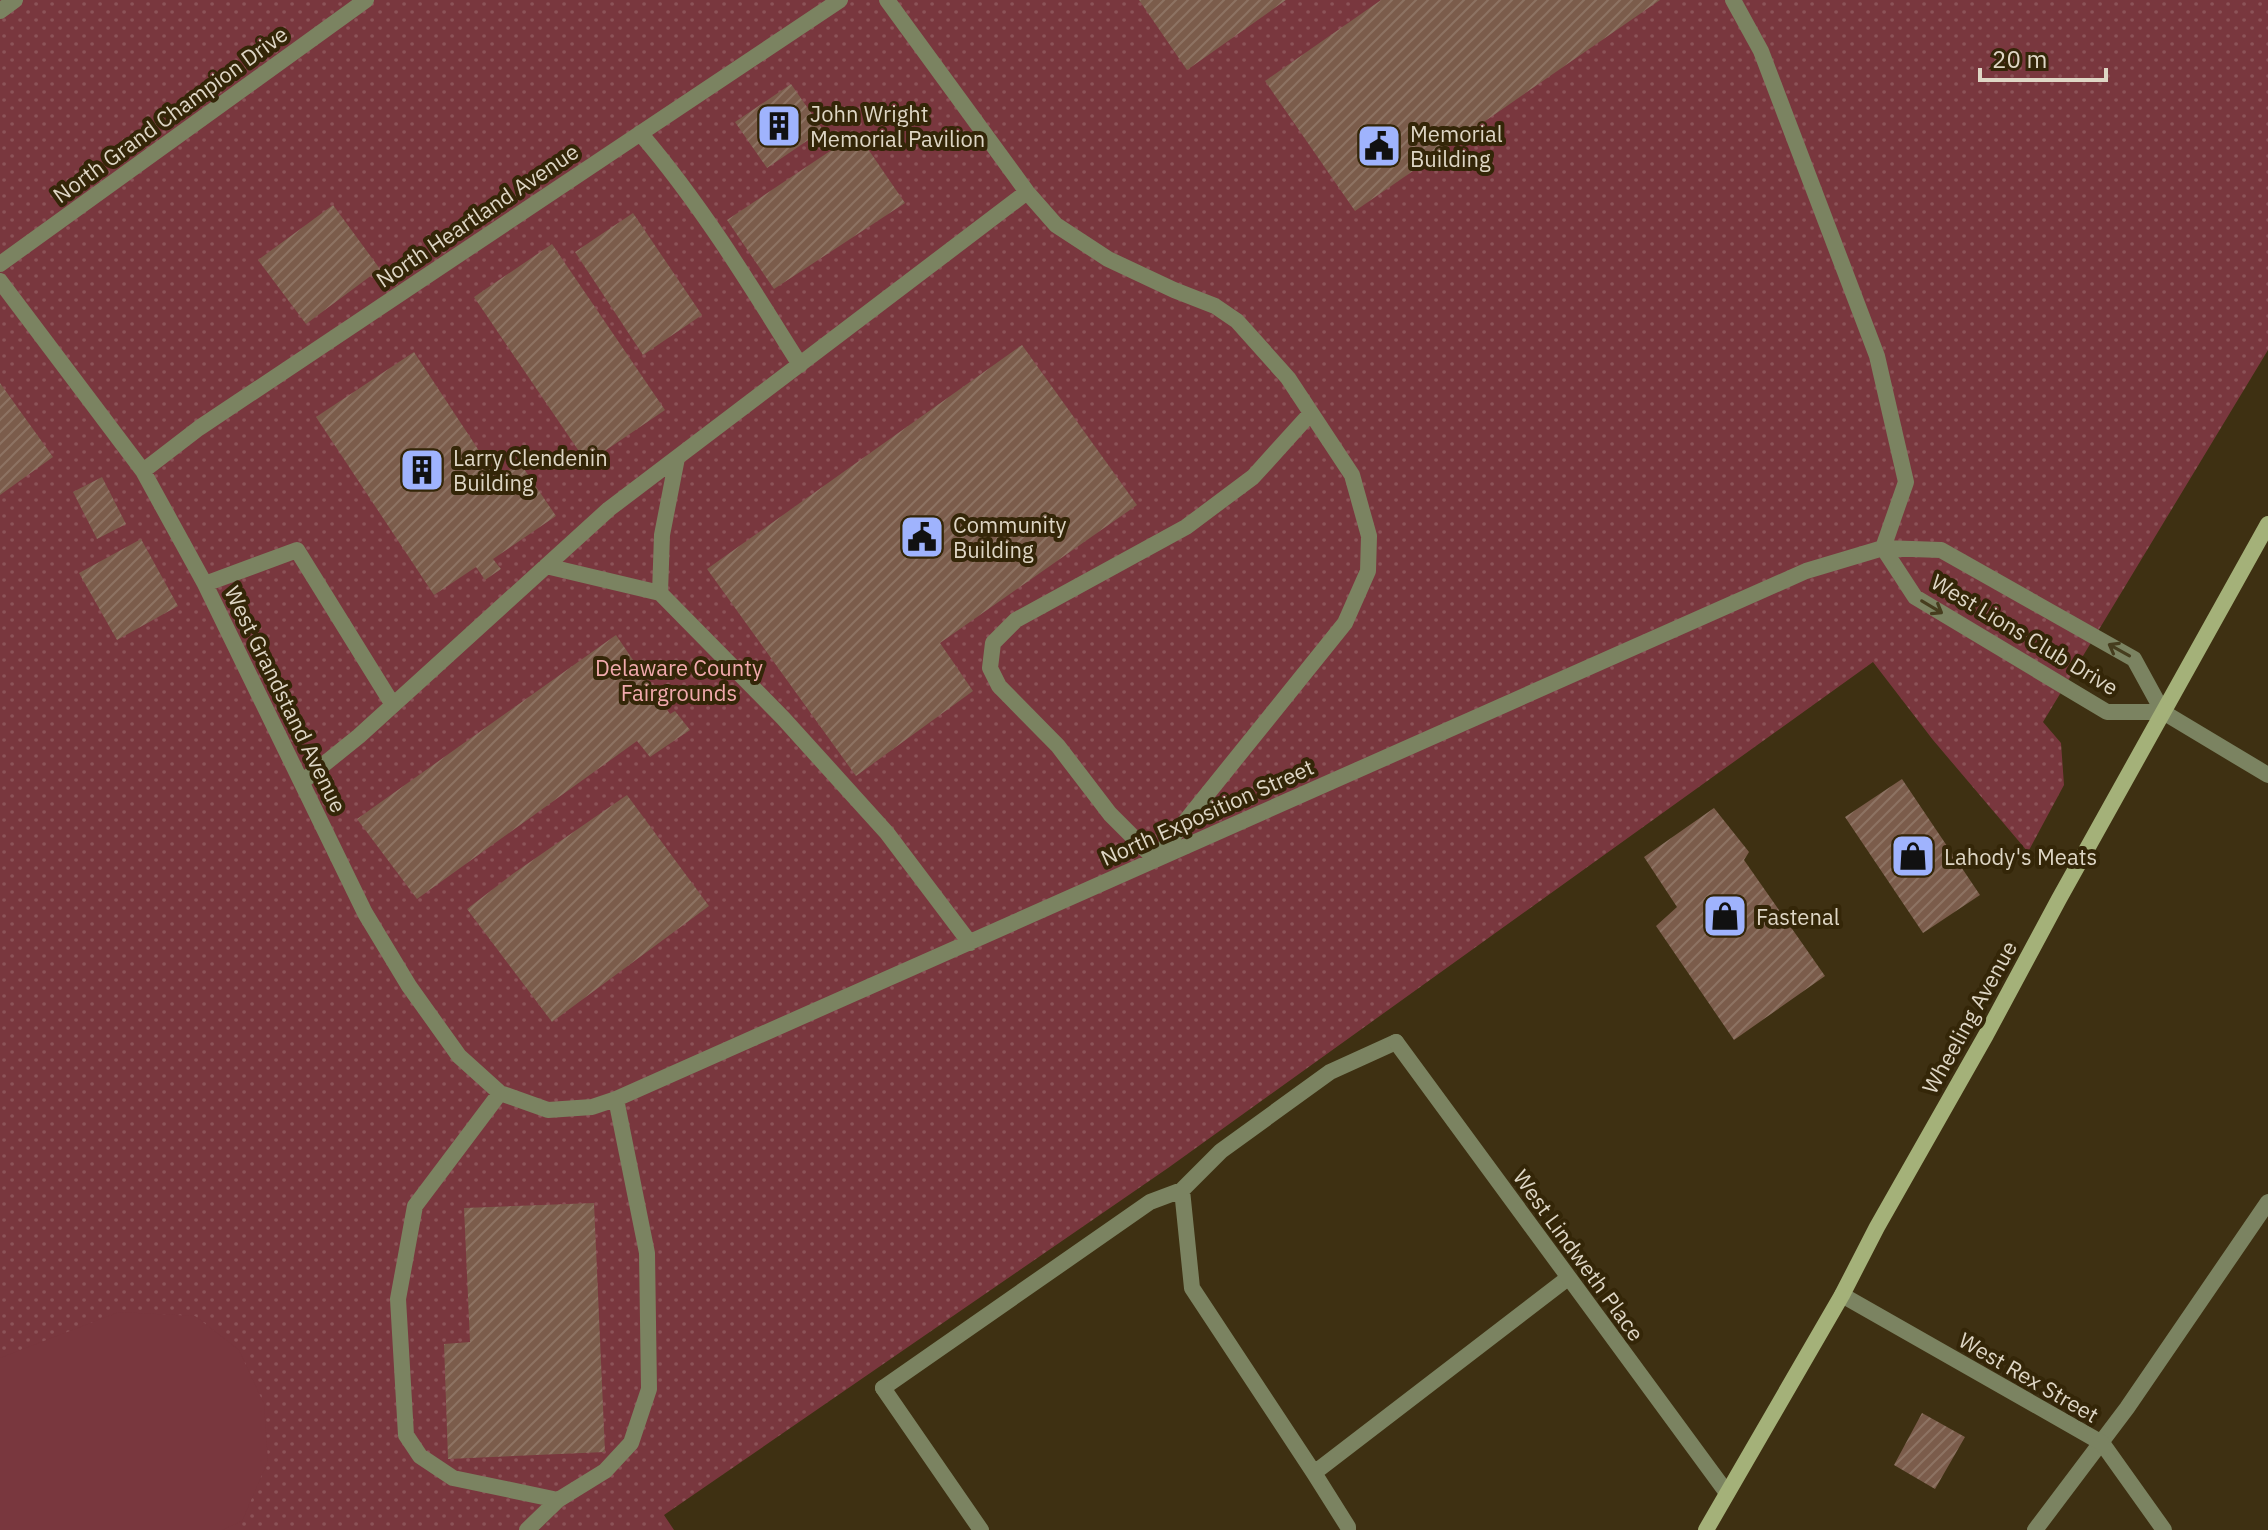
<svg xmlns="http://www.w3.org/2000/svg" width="2268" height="1530" viewBox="0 0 2268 1530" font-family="'IBM Plex Sans',sans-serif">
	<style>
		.park { fill: url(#park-dots) }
		.pitch { fill: #79373e }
		.building { fill: url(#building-hatch) }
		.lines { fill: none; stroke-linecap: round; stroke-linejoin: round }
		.lane { stroke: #7b8361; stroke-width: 16 }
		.street { stroke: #7b8361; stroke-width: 16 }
		.secondary { stroke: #a4b179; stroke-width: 16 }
		.oneway { stroke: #463d1e }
		.labels { text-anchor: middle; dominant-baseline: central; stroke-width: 8; stroke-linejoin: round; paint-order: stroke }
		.poi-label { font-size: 22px; fill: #ded6c5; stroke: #342608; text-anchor: start }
		.street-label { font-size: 22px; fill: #ded6c5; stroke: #342608 }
		.park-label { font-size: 22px; fill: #f2aaae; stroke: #342608 }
	</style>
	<defs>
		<pattern id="park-dots" width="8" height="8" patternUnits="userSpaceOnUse" patternTransform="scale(2)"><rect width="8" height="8" fill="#79373e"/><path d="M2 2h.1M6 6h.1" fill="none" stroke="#8c5358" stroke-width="1.8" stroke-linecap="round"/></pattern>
		<pattern id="building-hatch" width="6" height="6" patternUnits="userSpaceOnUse" patternTransform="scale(2)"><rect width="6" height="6" fill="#7b5c4b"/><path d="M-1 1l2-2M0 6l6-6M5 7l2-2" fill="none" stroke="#8d7363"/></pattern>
	</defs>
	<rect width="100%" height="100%" fill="#3e3012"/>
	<path class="park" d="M0 0H2268V350L2043 722 2061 743 2064 785 2028 852 1933 740 1873 662 1168 1168 664 1515 674 1530H0Z"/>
	<path class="pitch" d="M119 1312 195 1316 239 1350 264 1404 268 1461 242 1521 222 1530H0V1358Z"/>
	<path class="building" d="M1139 0H1286L1187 70Z
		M1381 0H1660L1355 211 1265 81Z
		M791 84 823 130 767 168 735 122Z
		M857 133 905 203 774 289 727 220Z
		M333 205 380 269 306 324 258 260Z
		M633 213 702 315 643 355 575 252Z
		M552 244 665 410 587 463 474 297Z
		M1022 345 1137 505 940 643 973 691 856 776 707 569Z
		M414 352 497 478 520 463 556 516 493 559 501 569 485 580 476 567 434 595 316 417Z
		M0 383 53 457 0 495Z
		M102 477 126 524 97 539 73 492Z
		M141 539 178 606 117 640 79 573Z
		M616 635 670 714 675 711 690 730 650 757 637 741 417 899 357 819Z
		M1902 779 1980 895 1923 933 1845 817Z
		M627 795 709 906 552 1022 467 909 514 873Z
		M1714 808 1749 852 1744 860 1825 976 1734 1040 1656 926 1677 907 1644 857Z
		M594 1203 605 1452 448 1459 444 1344 470 1342 464 1208Z
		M1922 1413 1965 1437 1935 1489 1894 1465Z"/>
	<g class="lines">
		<path class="lane" d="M887 0 1027 192 1056 225 1108 259 1174 290 1215 306 1237 321 1288 378 1352 475 1369 536 1368 571 1345 623 1155 859 1110 814 1058 746 999 686 990 668 993 643 1016 620 1186 527 1253 477 1310 414
			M1733 0 1761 51 1877 356 1906 482 1883 548
			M0 11 15 0
			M640 133C701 204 751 286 800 365
			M0 264 366 0
			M0 281 143 471 205 584 365 913 409 986 459 1056 500 1093 548 1110 592 1107 616 1099 1806 571 1883 548 1941 550 2134 659 2163 712H2107L1915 597 1883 548
			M143 471 199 428 840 0
			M546 566 660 593 783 718 887 833 970 943
			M205 584 297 550 393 705
			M660 593 662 535 677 458
			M302 782 359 736 609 509 1027 192
			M500 1093 415 1206 398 1299 406 1435 420 1456 453 1478 558 1500 605 1471 631 1443 649 1389 647 1253 616 1099
			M1182 1190 1221 1151 1330 1072 1396 1042
			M883 1388 1150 1202 1182 1190 1192 1288 1314 1473 1348 1527V1530
			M1314 1473 1568 1278
			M527 1530 558 1500
			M2035 1530 2127 1408 2268 1202"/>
		<path class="street" d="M2163 712 2268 775
			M1396 1042 1727 1493
			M1842 1295 2102 1443 2164 1530
			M883 1388 981 1530"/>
		<path class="secondary" d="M1706 1530 1842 1295 1877 1227 1986 1035 2059 899 2268 524"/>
	</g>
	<defs><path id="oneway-shaft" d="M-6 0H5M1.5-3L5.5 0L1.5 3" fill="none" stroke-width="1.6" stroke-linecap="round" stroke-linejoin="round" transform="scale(2)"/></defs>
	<g class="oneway">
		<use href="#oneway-shaft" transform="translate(1932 607) rotate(31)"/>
		<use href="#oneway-shaft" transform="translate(2119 650) rotate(-151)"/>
	</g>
	<defs>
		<g id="building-square" transform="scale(2.3)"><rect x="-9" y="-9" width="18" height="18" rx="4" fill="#9fb3fd" stroke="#342608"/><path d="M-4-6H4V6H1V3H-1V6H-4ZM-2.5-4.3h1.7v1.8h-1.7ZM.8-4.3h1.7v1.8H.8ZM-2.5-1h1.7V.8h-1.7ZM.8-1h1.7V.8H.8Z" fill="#111"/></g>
		<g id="civic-square" transform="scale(2.3)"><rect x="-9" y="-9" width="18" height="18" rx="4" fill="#9fb3fd" stroke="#342608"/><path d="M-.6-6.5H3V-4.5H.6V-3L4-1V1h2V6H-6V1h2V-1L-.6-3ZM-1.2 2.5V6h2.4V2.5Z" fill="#111"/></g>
		<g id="shop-square" transform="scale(2.3)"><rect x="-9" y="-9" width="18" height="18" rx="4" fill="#9fb3fd" stroke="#342608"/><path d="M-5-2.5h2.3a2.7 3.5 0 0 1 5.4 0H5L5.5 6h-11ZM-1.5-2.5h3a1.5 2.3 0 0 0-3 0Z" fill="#111"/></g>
	</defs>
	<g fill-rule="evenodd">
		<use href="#building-square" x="779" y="126"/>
		<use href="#civic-square" x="1379" y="146"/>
		<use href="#building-square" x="422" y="470"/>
		<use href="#civic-square" x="922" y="537"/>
		<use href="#shop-square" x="1913" y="856"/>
		<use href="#shop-square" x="1725" y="916"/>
	</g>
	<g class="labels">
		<g class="poi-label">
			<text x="810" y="113">John Wright<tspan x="810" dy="25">Memorial Pavilion</tspan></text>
			<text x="1410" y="133">Memorial<tspan x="1410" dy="25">Building</tspan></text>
			<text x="453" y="457">Larry Clendenin<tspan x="453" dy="25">Building</tspan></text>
			<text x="953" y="524">Community<tspan x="953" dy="25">Building</tspan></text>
			<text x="1944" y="856">Lahody's Meats</text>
			<text x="1756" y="916">Fastenal</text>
		</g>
		<g class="street-label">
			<text transform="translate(170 114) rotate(-36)">North Grand Champion Drive</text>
			<text transform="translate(477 215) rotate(-34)">North Heartland Avenue</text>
			<text transform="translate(2025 634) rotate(31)">West Lions Club Drive</text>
			<text transform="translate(286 699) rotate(64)">West Grandstand Avenue</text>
			<text transform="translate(1207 812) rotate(-24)">North Exposition Street</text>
			<text transform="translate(1969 1017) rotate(-61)">Wheeling Avenue</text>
			<text transform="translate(1579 1255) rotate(54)">West Lindweth Place</text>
			<text transform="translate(2029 1377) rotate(30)">West Rex Street</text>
		</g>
		<g class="park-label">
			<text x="679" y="667">Delaware County<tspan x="679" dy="25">Fairgrounds</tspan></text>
		</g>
	</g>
	<path d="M1980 68v12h126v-12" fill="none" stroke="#ded6c5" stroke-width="4"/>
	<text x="1992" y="68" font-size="24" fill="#ded6c5" stroke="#342608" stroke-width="6" paint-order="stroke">20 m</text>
</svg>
